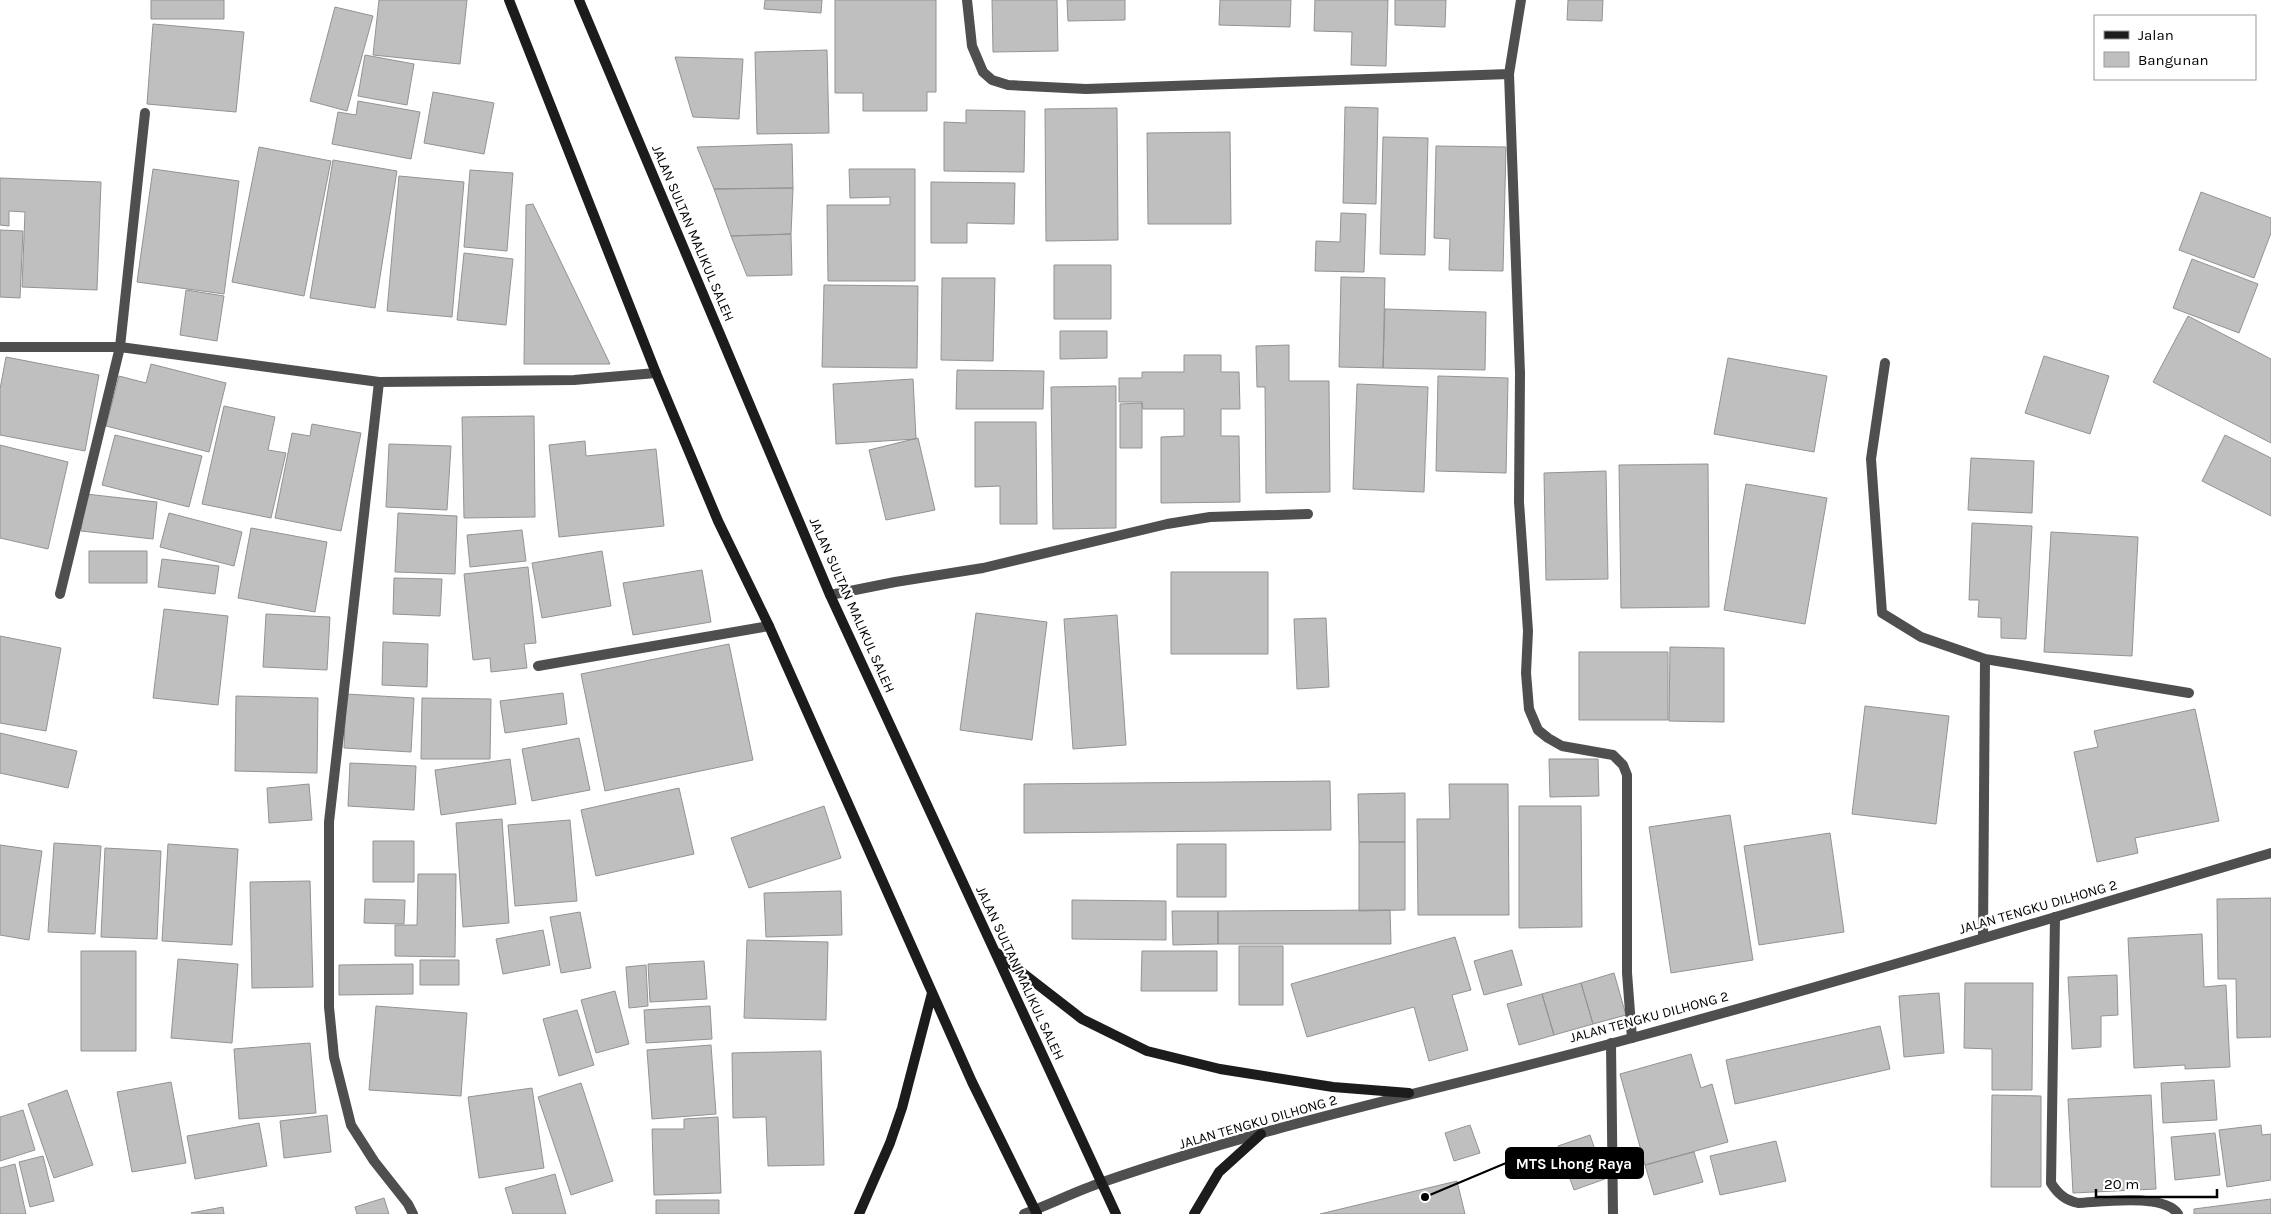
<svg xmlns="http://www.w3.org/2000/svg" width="2271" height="1214" viewBox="0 0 2271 1214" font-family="Karla,sans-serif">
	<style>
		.building { fill: #bfbfbf; stroke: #939393 }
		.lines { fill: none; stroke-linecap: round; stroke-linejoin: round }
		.minor { stroke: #4f4f4f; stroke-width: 10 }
		.tertiary { stroke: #4f4f4f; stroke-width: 10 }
		.secondary { stroke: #1c1c1c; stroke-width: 10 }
		.labels { text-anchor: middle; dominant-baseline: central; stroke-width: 4.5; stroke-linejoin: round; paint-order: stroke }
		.street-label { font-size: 14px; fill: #000; stroke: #fff }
		.leader { fill: none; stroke: #000; stroke-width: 2 }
		.callout-dot { fill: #000; stroke: #fff; stroke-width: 2 }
		.callout { fill: #000; stroke: #000; stroke-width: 2 }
		.callout-label { font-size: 15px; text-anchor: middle; font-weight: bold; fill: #fff }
	</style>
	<rect width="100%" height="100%" fill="#fff"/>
	<path class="building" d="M151 0H224V19H151Z
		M379 0H467L460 64 373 55Z
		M765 0H822L821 13 764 9Z
		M835 0H936V92H927V111H863V93H835Z
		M992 0H1057L1058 51 993 52Z
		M1067 0H1125V20L1068 21Z
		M1220 0H1291L1290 27 1219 25Z
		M1315 0H1388L1386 66 1351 65 1352 32 1314 31Z
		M1395 0H1446L1445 27 1395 25Z
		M1568 0H1603L1602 21 1567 20Z
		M335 7 373 16 347 111 310 101Z
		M153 24 244 32 236 112 147 104Z
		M827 50 829 133 757 134 755 52Z
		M365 55 414 64 407 105 358 96Z
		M675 57 743 59 739 119 693 117Z
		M433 92 494 103 484 154 424 143Z
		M358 101 420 112 411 159 332 144 338 112 356 115Z
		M1345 107 1378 108 1376 204 1343 203Z
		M1117 108 1118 240 1046 241 1045 109Z
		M966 110 1025 111 1024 172 944 171V122L966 123Z
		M1230 132 1231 224H1148L1147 133Z
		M1383 137 1428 138 1425 255 1380 254Z
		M792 144 793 188 714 189 697 147Z
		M1436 146 1506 147 1503 271 1449 270 1450 239 1434 238Z
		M259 147 331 161 304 296 232 282Z
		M333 160 397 171 375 308 310 298Z
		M153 169 239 181 224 294 137 282Z
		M849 169H915V281H828L827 205H890V197L850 198Z
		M470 170 513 173 507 251 464 247Z
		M399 176 464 182 452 317 387 311Z
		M0 178 101 182 97 290 22 287 25 212 9 211V226L0 225Z
		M931 182 1015 183 1014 224 967 223V243H931Z
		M793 188 791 234 731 236 714 189Z
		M2201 192 2271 218V233L2254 278 2179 250Z
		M533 204 610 364H524L526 205Z
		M1341 213 1366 214 1364 272 1315 271 1316 241 1340 242Z
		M0 230 23 231 20 298 0 297Z
		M791 234 792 275 747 276 731 236Z
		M464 253 513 259 506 325 457 320Z
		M2192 259 2258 284 2239 333 2173 308Z
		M1054 265H1111V319H1054Z
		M1341 277 1385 278 1383 368 1339 367Z
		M942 278H995L993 361 941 360Z
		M824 285 918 286 917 368 822 367Z
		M186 290 224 296 217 341 180 335Z
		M1385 309 1486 312 1485 370 1383 368Z
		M2188 316 2271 359V443L2153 382Z
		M1060 331H1107V358L1060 359Z
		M1289 345V381H1329L1330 492 1266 493 1265 387H1257L1256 346Z
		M1184 355H1221V372H1239L1240 409H1221V436H1239L1240 502 1161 503V437L1184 436V409H1143L1142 402H1119V378H1142V372H1184Z
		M2044 356 2109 376 2090 434 2025 413Z
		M6 357 99 375 85 451 0 435V389Z
		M1728 358 1827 376 1814 452 1714 434Z
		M151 364 226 383 209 452 106 426 119 376 146 383Z
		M957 370 1044 371 1043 409H956Z
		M1438 376 1508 378 1506 473 1436 471Z
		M913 379 916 439 836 444 833 384Z
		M1357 384 1428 387 1424 492 1353 489Z
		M1116 386V528L1053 529 1051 387Z
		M1142 403V448H1120V404Z
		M224 406 275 417 268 450 286 453 271 518 202 504Z
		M534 416 535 517 464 518 462 417Z
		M975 422H1036L1037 524H1000V486L975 487Z
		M312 424 361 433 341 531 275 518 292 433 310 436Z
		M115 435 202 456 189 507 102 485Z
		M2225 435 2271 458V516L2202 481Z
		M918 438 935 510 886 520 869 450Z
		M585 441 586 456 656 449 664 526 559 537 549 445Z
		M389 444 451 446 447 510 386 507Z
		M0 445 68 462 48 549 0 538Z
		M1971 458 2034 461 2032 513 1968 510Z
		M1708 464 1709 607 1621 608 1619 465Z
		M1606 471 1608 579 1546 580 1544 473Z
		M1746 484 1827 498 1805 624 1724 610Z
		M86 494 157 502 153 539 81 531Z
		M169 513 242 532 234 566 160 547Z
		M398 513 457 516 455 574 395 572Z
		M1972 523 2032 526 2026 639 2001 638V618L1978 617 1979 600H1969Z
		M251 528 327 542 315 612 238 598Z
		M522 530 526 561 470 567 467 535Z
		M2051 532 2138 537 2132 656 2044 652Z
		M89 551H147V583H89Z
		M602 551 611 606 542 618 532 563Z
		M162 559 219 566 215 594 158 587Z
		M528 567 536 643 524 644 527 668 491 672 490 658 473 660 464 574Z
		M702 570 711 622 633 635 623 583Z
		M1171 572H1268V654H1171Z
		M394 578 442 579 440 616 393 614Z
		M164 609 228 616 218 705 153 698Z
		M976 613 1047 622 1032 740 960 730Z
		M266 614 330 617 327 670 263 667Z
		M1117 615 1126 745 1073 749 1064 619Z
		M1326 618 1329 687 1297 689 1294 619Z
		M0 636 61 648 46 731 0 723Z
		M383 642 428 644 427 687 382 685Z
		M729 644 753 760 605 791 581 674Z
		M1670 647 1724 648V722L1669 721Z
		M1579 652H1668V720H1579Z
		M563 693 567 724 505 733 500 701Z
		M346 694 414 698 411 752 344 748Z
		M236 696 318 698 317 773 235 771Z
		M422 698 491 699 490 759H421Z
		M1865 706 1949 716 1936 824 1852 814Z
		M2195 709 2219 821 2135 838 2138 853 2097 862 2074 752 2098 747 2094 731Z
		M0 733 77 751 68 788 0 773Z
		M579 738 590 790 532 801 522 749Z
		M510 759 516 804 441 815 435 770Z
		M1549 759H1598L1599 796 1550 797Z
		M350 763 416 766 414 810 348 806Z
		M1330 781 1331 830 1024 833V784Z
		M309 784 312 820 269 823 267 788Z
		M1449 784H1508L1509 915H1418L1417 819H1450Z
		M679 788 694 854 596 876 581 810Z
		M1405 793V842H1359L1358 794Z
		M824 806 841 858 749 888 731 838Z
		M1519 806H1581L1582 927 1519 928Z
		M1730 815 1753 960 1671 973 1649 827Z
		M502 819 509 923 463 927 456 823Z
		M570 820 577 901 515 906 508 825Z
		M1830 833 1844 932 1759 945 1744 846Z
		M373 841H414V882H373Z
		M1359 842H1405V910L1359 911Z
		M54 843 101 846 95 934 48 932Z
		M168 844 238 849 232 945 162 941Z
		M1177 844H1226V897H1177Z
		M0 845 42 851 29 940 0 935Z
		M105 848 161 851 157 939 101 937Z
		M418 874H456L455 957 395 956V925H417Z
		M310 881 313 987 252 988 250 882Z
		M841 891 842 935 766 937 764 893Z
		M2271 898V1037L2237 1038 2236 979H2218L2217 899Z
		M365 899 405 900 404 924 364 923Z
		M1072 900 1166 901V940L1072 939Z
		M1390 910 1391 944H1218V911Z
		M1172 911H1218V944L1173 945Z
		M580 912 591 968 561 973 550 917Z
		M543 930 550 965 503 974 496 939Z
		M2202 934 2204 987 2226 985 2230 1067 2185 1069V1065L2134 1068 2128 938Z
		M1455 937 1471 990 1452 995 1468 1050 1429 1061 1414 1007 1307 1037 1291 984Z
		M747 940 828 942 826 1020 744 1018Z
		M1239 946H1283V1005H1239Z
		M1512 950 1522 985 1484 995 1474 961Z
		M81 951H136V1051H81Z
		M1142 951H1217V991H1141Z
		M178 959 238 964 232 1043 171 1038Z
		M420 960H459V985H420Z
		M704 961 707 999 650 1002 648 964Z
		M413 964V994L339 995V965Z
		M646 965 648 1006 629 1008 626 967Z
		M1614 973 1626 1015 1593 1024 1581 983Z
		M2117 975 2118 1015 2101 1016V1047L2072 1049 2068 977Z
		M1581 983 1593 1024 1554 1035 1542 994Z
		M1965 983H2033L2032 1090H1992V1049L1964 1048Z
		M615 991 629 1044 596 1053 581 1000Z
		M1939 993 1944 1053 1904 1057 1899 996Z
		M1542 994 1554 1035 1519 1045 1507 1004Z
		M376 1006 467 1013 461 1096 369 1090Z
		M710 1006 712 1039 646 1043 644 1010Z
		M577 1010 594 1065 559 1076 543 1019Z
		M1880 1026 1890 1069 1735 1104 1726 1060Z
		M310 1043 316 1113 239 1119 234 1049Z
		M711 1045 716 1114 652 1119 647 1050Z
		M821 1051 824 1165 768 1166 766 1117 733 1118 732 1053Z
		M1691 1054 1701 1088 1712 1084 1728 1142 1645 1165 1620 1074Z
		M2214 1080 2217 1120 2163 1123 2161 1083Z
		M171 1082 186 1163 132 1172 117 1092Z
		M581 1083 613 1181 571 1195 538 1097Z
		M532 1088 544 1168 479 1178 468 1097Z
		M67 1090 93 1165 54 1178 28 1104Z
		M1992 1095 2041 1096V1187H1991Z
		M2151 1095 2156 1189 2073 1193 2068 1099Z
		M23 1110 35 1150 0 1161V1117Z
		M327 1115 331 1152 284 1158 280 1121Z
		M718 1117 721 1193 654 1195 652 1129H684V1119Z
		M259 1123 267 1166 195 1179 187 1136Z
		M1470 1125 1480 1153 1454 1161 1445 1133Z
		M2261 1125 2262 1135 2271 1134V1180L2227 1187 2219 1130Z
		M2215 1133 2220 1175 2175 1180 2171 1137Z
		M1590 1135 1605 1179 1574 1190 1558 1146Z
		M1776 1141 1786 1181 1720 1195 1710 1156Z
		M1694 1152 1703 1182 1654 1195 1645 1165Z
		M43 1156 54 1201 30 1207 19 1162Z
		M15 1164 26 1214H0V1168Z
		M555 1174 566 1214H513L505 1188Z
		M1457 1181 1465 1214H1320Z
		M384 1198 389 1214H357L355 1207Z
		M2271 1199V1214H2194V1209Z
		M656 1200H719V1214H656Z
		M223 1207 224 1214 191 1213Z"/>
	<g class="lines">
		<path class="minor" d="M967 0 972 46 983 72 992 80 1008 85 1086 89 1509 74
			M1521 0 1509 74 1520 373 1519 502 1528 631 1526 673 1529 709 1538 730 1548 738 1562 746 1613 755 1623 765 1627 775V973L1632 1038
			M0 347H120L379 382 574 380 656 373
			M1885 363 1871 459 1882 613 1921 637 1985 659
			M379 382 329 822V1007L334 1057 351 1125 374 1161 408 1204 413 1214
			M60 594 120 347 145 113
			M830 595 895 582 983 568 1167 524 1210 517 1308 514
			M538 666 769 626
			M2055 917 2051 1183C2058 1194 2065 1200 2078 1203 2102 1202 2164 1193 2178 1214
			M1983 937 1985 659 2189 693
			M1611 1043 1613 1214"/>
		<path class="tertiary" d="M1024 1214C1051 1204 1076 1191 1103 1182 1276 1122 1456 1086 1632 1038 1846 980 2059 916 2271 853"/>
		<path class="secondary" d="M509 0 656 373 718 521 769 626 972 1082 1037 1214
			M579 0 830 595 1116 1214
			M997 953 1082 1019 1147 1051 1220 1069 1333 1087 1409 1093
			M859 1214 890 1143 902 1108 932 993
			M1194 1214 1219 1172 1261 1134"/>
	</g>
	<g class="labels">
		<g class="street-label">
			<text transform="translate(693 233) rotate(67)">JALAN SULTAN MALIKUL SALEH</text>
			<text transform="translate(852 605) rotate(66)">JALAN SULTAN MALIKUL SALEH</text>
			<text transform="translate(2038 907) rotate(-16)">JALAN TENGKU DILHONG 2</text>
			<text transform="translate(1020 973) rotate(65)">JALAN SULTAN MALIKUL SALEH</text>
			<text transform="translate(1649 1017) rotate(-15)">JALAN TENGKU DILHONG 2</text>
			<text transform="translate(1258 1122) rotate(-16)">JALAN TENGKU DILHONG 2</text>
		</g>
	</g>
	<path class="leader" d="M1425 1197L1506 1163"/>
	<circle class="callout-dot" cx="1425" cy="1197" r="5"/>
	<rect class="callout" x="1506" y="1148" width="137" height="30" rx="5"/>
	<g class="callout-label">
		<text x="1574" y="1169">MTS Lhong Raya</text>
	</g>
	<rect x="2094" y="15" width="162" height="65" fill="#ffffff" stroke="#999999"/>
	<rect x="2104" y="31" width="25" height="8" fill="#1c1c1c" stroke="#999999"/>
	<text x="2138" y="40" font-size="15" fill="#000000">Jalan</text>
	<rect x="2104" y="52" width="25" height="15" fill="#bfbfbf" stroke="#999999"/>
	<text x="2138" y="65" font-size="15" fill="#000000">Bangunan</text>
	<path d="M2096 1189v8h121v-8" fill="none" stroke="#000000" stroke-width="2.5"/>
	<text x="2104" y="1189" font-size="15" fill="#000000" stroke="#ffffff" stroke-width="4" paint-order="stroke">20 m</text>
</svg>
